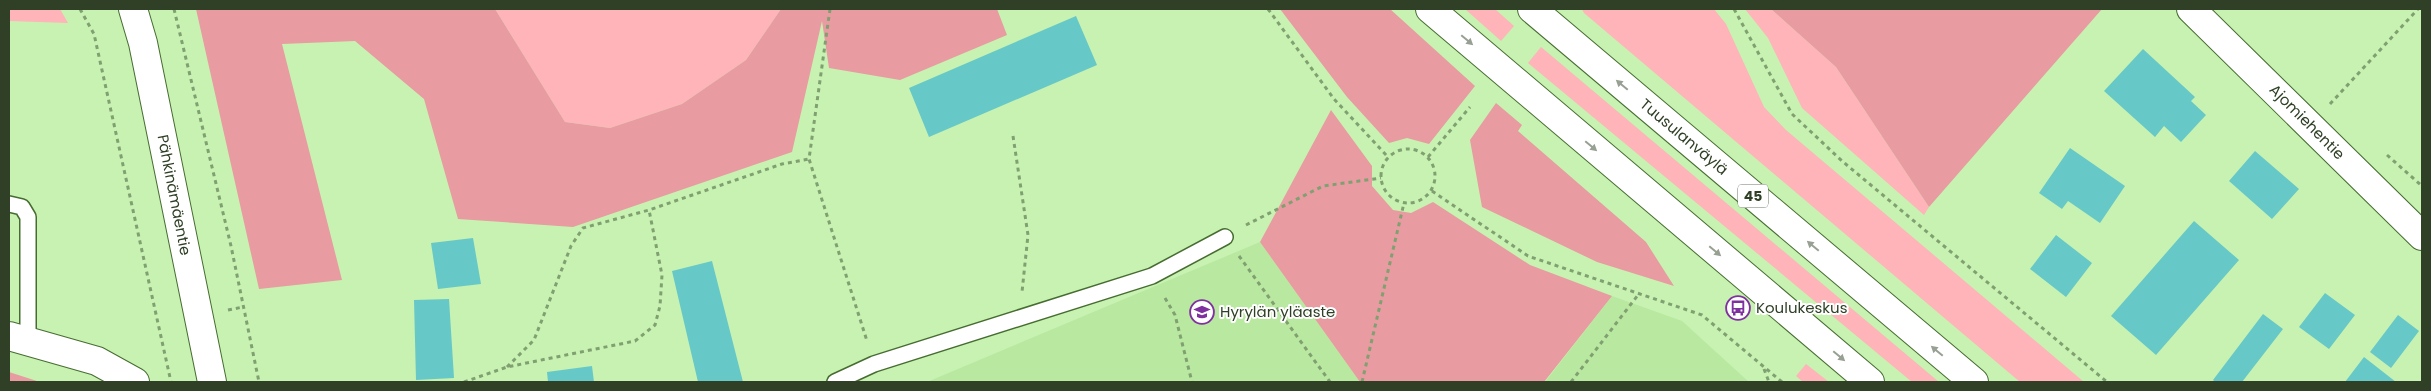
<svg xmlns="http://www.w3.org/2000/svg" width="2431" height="391" viewBox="0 0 2431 391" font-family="Poppins,sans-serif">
<rect width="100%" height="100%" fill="#c7f2b1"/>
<path fill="#b9e8a0" d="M1260,242L1360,382H927Z
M1612,296L1682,321L1749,382H1545Z"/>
<path fill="#feb4b8" d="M9,9H60L68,23L9,21Z
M495,9H781L746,60L682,104L610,128L565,122Z
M1465,9H1495L1514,26L1501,41Z
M1582,9H1714L1726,24L1764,107L1786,130L2084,382H2020L1584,13Z
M1745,9H1771L1836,67L1929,207L1924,215L1802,108L1768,38Z
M1541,47L1939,382H1912L1528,63Z
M1806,364L1829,382H1803L1796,376Z"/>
<path fill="#e89ba0" d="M196,9H495L565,122L610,128L682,104L746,60L781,9H997L1007,35L900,80L829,68L822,21L792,152L573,227L458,219L424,99L355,41L282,44L342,280L259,289Z
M1280,9H1390L1475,86L1429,144L1407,138L1389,143L1347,97Z
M1771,9H2102L1929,207L1836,67Z
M1496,103L1522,125L1518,131L1646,242L1674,286L1597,262L1482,207L1470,140Z
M1331,110L1372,166V186L1393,210L1411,213L1433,202L1530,265L1612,296L1544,382H1360L1260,242Z
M9,372L40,382H9Z"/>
<path fill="#67c8c8" d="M1076,16L1097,65L929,137L909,88Z
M2143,49L2195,97L2191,101L2206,115L2181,142L2164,126L2155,137L2104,91Z
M2070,148L2125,186L2100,223L2068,201L2062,209L2039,193Z
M2255,151L2299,189L2272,219L2229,181Z
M2194,221L2239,260L2156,355L2111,316Z
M2056,235L2092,263L2066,297L2030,269Z
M473,238L481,284L438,289L431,243Z
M712,261L743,382H698L672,271Z
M2325,293L2355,315L2329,349L2299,327Z
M449,299L454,378L416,380L414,300Z
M2263,314L2283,329L2242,382H2215L2213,380Z
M2398,315L2419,331L2391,368L2370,352Z
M2364,357L2396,382H2345Z
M592,366L594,382H548L547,372Z"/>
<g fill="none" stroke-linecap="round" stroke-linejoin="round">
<g stroke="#476c31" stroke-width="18">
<path id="lane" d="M9,204L22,207L28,217V341
M835,382L874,364L1152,276L1225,237"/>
</g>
<g stroke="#476c31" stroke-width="30">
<path id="street" d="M2191,9L2422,236
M9,336L97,361L135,382"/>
</g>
<g stroke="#476c31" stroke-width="30">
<path id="secondary" d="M133,9L143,43L212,382"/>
</g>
<g stroke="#476c31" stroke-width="30">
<path id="primary" d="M1430,9L1870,382
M1532,9L1974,382"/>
</g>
<path stroke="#81a071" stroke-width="3" stroke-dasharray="4 4" stroke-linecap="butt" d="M80,9L94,34L171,382
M174,9L231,246L259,382
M830,9L809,159L867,341
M1268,9L1334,99L1388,157
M1734,9L1792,114L1842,161L2107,382
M2330,104L2418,9
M1013,136L1028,235L1022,292
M1381 176a27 27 0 1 1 54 0a27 27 0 1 1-54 0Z
M2387,155L2422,186
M1428,157L1470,107
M1432,191L1528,256L1702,315L1782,382
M1246,225L1323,186L1381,178
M1239,256L1330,382
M1165,298L1175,315L1192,382
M228,310L243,307
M507,367L534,340L571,246L583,228L649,210L782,164L809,159
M1764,369L1769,382
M464,382L507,367L635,341L655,325L660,306L662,275L649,210
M1362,382L1404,203
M1571,382L1638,295"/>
<use href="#lane" stroke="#fff" stroke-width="15"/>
<use href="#street" stroke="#fff" stroke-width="28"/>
<use href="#secondary" stroke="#fff" stroke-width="28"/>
<use href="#primary" stroke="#fff" stroke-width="28"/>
</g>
<defs><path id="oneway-solid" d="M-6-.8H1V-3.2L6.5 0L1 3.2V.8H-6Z" transform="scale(1.25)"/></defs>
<g fill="#97a092">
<use href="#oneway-solid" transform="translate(1467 40) rotate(40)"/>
<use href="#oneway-solid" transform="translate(1622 85) rotate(-140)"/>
<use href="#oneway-solid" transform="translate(1591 146) rotate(40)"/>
<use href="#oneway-solid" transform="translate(1813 246) rotate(-140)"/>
<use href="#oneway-solid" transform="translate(1715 251) rotate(40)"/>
<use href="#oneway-solid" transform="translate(1937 351) rotate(-140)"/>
<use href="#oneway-solid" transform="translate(1839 356) rotate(40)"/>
</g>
<defs>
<g id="bus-ring" transform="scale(1.25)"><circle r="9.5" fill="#fff" stroke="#80309f" stroke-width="1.5"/><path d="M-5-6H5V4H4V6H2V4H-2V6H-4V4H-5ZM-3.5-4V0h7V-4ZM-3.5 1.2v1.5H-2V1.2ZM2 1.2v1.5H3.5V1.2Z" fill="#80309f"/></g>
<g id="school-ring" transform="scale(1.25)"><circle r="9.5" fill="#fff" stroke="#80309f" stroke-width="1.5"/><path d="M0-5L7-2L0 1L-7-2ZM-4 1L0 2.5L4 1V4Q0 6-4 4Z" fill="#80309f"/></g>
</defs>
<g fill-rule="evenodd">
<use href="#bus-ring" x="1738" y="308"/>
<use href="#school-ring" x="1202" y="312"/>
</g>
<g text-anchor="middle" stroke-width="4" stroke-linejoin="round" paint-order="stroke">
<rect fill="#fff" stroke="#6d7967" stroke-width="1" x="1738" y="184.5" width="30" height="23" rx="4"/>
<g font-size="14" font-weight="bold" fill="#2f4026">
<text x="1753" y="201">45</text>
</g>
<g font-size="15" fill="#2f4026" stroke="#fff">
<text transform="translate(2307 122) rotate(45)" y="5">Ajomiehentie</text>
<text transform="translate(1684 137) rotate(40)" y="5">Tuusulanväylä</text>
<text transform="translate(174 195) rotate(79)" y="5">Pähkinämäentie</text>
</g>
<g font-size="15" fill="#2f4026" stroke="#fff" text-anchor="start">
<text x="1756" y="313">Koulukeskus</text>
<text x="1220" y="317">Hyrylän yläaste</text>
</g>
</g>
<rect width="2431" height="391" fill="none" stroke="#2f4026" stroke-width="20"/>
</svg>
